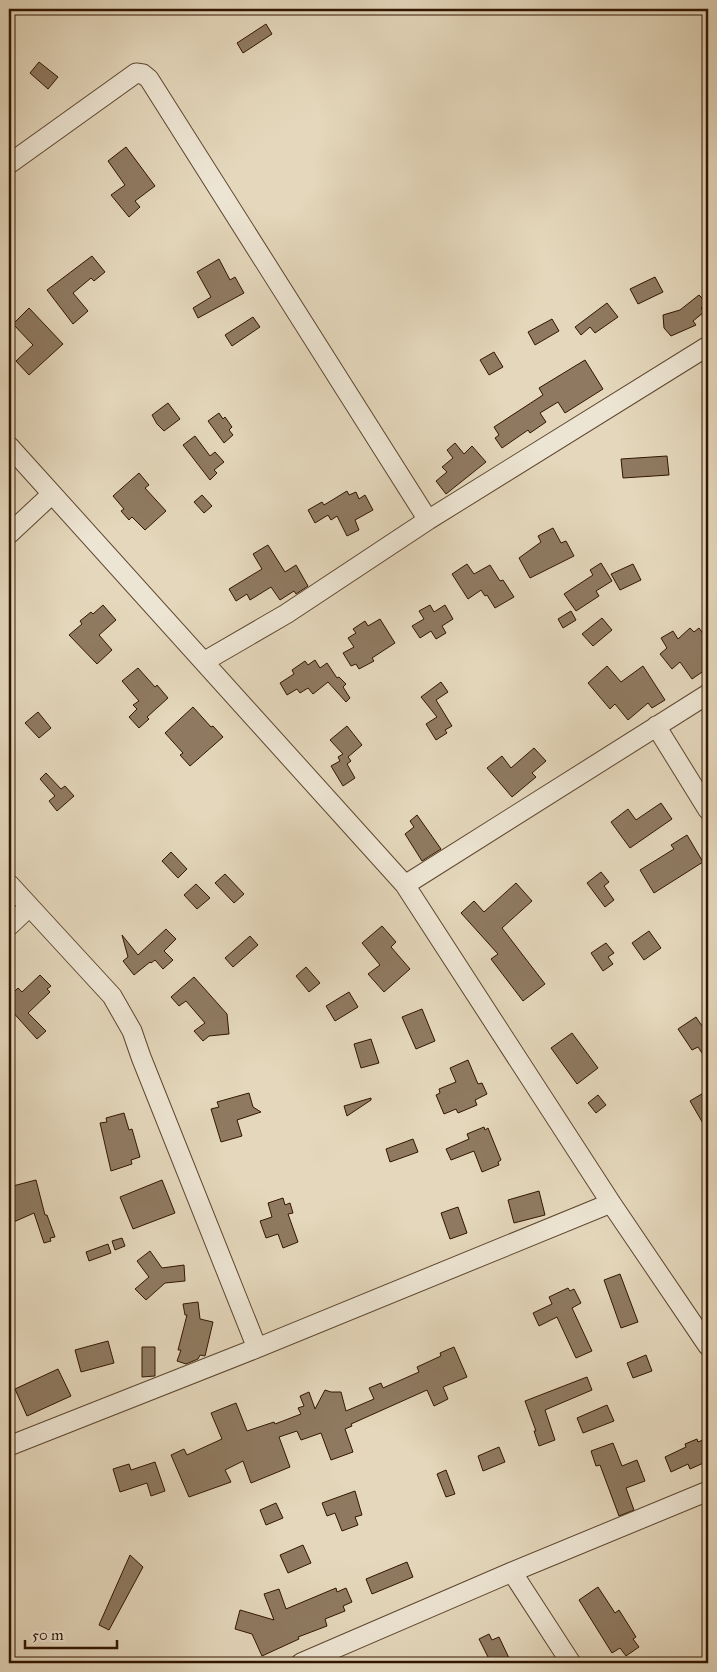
<svg xmlns="http://www.w3.org/2000/svg" width="717" height="1672" viewBox="0 0 717 1672" font-family="'IM FELL Great Primer',serif">
<rect width="100%" height="100%" fill="#e4d7bb"/>
<filter id="stains"><feTurbulence type="fractalNoise" baseFrequency=".004" numOctaves="4"/><feColorMatrix values="0 0 0 0 .2 0 0 0 0 .09 0 0 0 0 .02 0 0 0 .5 -.17"/></filter>
<radialGradient id="worn" r=".72"><stop offset=".6" stop-color="#630" stop-opacity="0"/><stop offset="1" stop-color="#630" stop-opacity=".3"/></radialGradient>
<path fill="#8f7a61" stroke="#321600" d="M266,24L272,34L243,53L237,43Z
M39,62L58,77L48,89L30,73Z
M126,147L155,186L135,201L140,207L129,217L111,195L125,185L108,161Z
M92,256L105,272L94,281L91,278L73,293L88,311L73,324L47,290Z
M219,259L230,280L235,277L244,293L198,318L193,308L211,297L197,272Z
M655,277L663,292L638,304L630,289Z
M699,295L707,303L701,308L704,312L693,321L696,325L671,336L664,328L663,315L680,310Z
M607,303L618,317L595,333L590,327L581,335L575,327Z
M29,308L63,344L29,375L16,361L33,345L13,324Z
M253,317L260,327L232,346L225,335Z
M552,319L559,331L535,345L528,332Z
M494,352L503,367L489,375L480,360Z
M585,360L603,389L565,413L558,402L540,413L546,422L530,433L528,430L502,448L495,438L499,435L494,427L543,395L539,388Z
M168,403L180,419L164,431L157,424L152,415Z
M219,413L223,419L225,417L232,427L229,430L233,435L224,443L208,421Z
M195,436L210,456L215,452L224,462L214,470L217,473L210,480L183,445Z
M455,443L464,454L472,446L486,462L446,494L436,481L447,472L442,467L453,458L447,450Z
M667,456L669,475L623,478L621,459Z
M139,473L149,485L145,488L166,511L145,530L132,517L129,520L121,511L124,509L113,496Z
M347,491L349,495L356,492L359,499L365,495L373,510L355,520L359,530L347,536L337,516L331,520L328,515L315,523L308,510L322,502L324,505Z
M202,495L212,506L204,513L194,502Z
M553,528L561,543L566,541L574,556L530,578L519,558L541,542L538,536Z
M268,545L285,572L296,565L308,586L296,594L294,591L280,600L271,587L250,600L247,594L236,601L229,589L262,569L253,554Z
M601,563L612,581L596,591L599,596L576,611L564,594L593,575L590,570Z
M467,564L474,574L490,565L500,581L503,580L514,597L495,608L487,595L485,596L481,590L468,599L452,574Z
M633,564L641,580L620,590L611,574Z
M103,605L116,620L99,635L112,650L97,664L69,635L82,624L80,621L91,612L93,614Z
M430,605L434,612L445,605L453,619L442,626L446,633L436,639L431,631L420,638L412,626L424,619L419,611Z
M571,611L576,620L563,628L558,619Z
M602,618L612,630L593,646L582,634Z
M380,619L395,643L372,658L374,661L359,669L356,664L351,666L343,653L354,647L348,638L356,633L353,629L365,621L368,626Z
M690,628L694,632L699,628L708,641V668L692,679L680,662L672,669L660,654L667,648L661,638L673,631L678,639Z
M315,660L320,668L327,663L337,678L339,677L346,684L343,687L350,698L346,702L328,682L313,694L308,688L300,693L297,689L287,695L280,683L294,674L292,670L305,661L308,665Z
M607,666L621,682L643,666L665,700L652,708L648,703L628,720L615,704L610,709L588,683Z
M138,668L155,687L157,685L168,698L147,717L149,719L139,728L129,717L137,709L133,705L139,701L122,681Z
M441,682L448,692L436,700L452,726L445,730L447,733L436,740L426,724L437,717L421,697Z
M193,707L211,727L213,726L223,737L190,766L180,755L183,753L165,733Z
M38,712L51,728L39,738L25,723Z
M347,726L362,745L348,757L351,761L347,764L355,778L343,786L331,766L340,761L338,757L343,754L330,740Z
M534,748L546,761L532,773L536,777L512,797L487,768L502,756L511,768Z
M46,773L61,789L65,786L74,796L57,811L49,801L55,796L40,779Z
M661,803L672,819L630,848L611,822L628,809L636,820Z
M417,815L441,849L422,861L405,834L414,827L410,821Z
M687,835L703,862L654,893L640,870L674,849L671,845Z
M171,852L187,869L178,878L162,861Z
M601,872L609,882L604,886L614,900L605,907L587,883Z
M225,874L244,894L234,903L215,883Z
M516,883L532,901L502,928L545,984L523,1001L491,959L498,954L461,913L474,901L484,912Z
M196,884L210,898L197,909L184,895Z
M382,926L396,942L391,947L410,969L384,992L368,974L380,965L362,943Z
M166,929L176,939L164,951L173,960L163,969L155,960L151,963L150,962L134,975L123,961L128,957L122,935L138,955Z
M649,931L661,948L644,960L632,943Z
M250,936L258,945L233,967L225,958Z
M606,943L614,953L608,957L613,964L603,971L591,953Z
M306,967L320,983L309,992L296,976Z
M40,975L51,986L47,989L50,992L28,1013L46,1031L37,1039L10,1009L14,1005L9,999V997L18,988L22,992Z
M194,977L227,1014L229,1034L209,1036L203,1041L194,1031L205,1023L186,1001L179,1006L171,997Z
M349,992L358,1007L335,1021L326,1006Z
M422,1009L435,1041L416,1049L402,1017Z
M696,1017L708,1035V1062L698,1047L692,1050L678,1029Z
M572,1033L598,1068L577,1084L551,1048Z
M371,1039L379,1063L361,1068L354,1044Z
M468,1060L478,1084L482,1083L487,1094L475,1100L477,1105L458,1113L456,1109L444,1114L436,1095L440,1093L439,1089L456,1082L450,1068Z
M705,1092L708,1098V1132L690,1101Z
M249,1093L253,1107L261,1112L237,1120L242,1136L221,1142L211,1109L219,1107L217,1102Z
M598,1095L606,1105L596,1113L588,1103Z
M371,1098V1100L347,1116L344,1106Z
M124,1113L129,1130L132,1129L140,1157L131,1160L132,1164L111,1171L100,1123L107,1122L106,1118Z
M484,1127L485,1130L488,1128L501,1160L498,1162L499,1165L482,1172L474,1151L451,1160L446,1149L469,1139L467,1134Z
M413,1139L418,1152L390,1162L386,1149Z
M36,1180L45,1215H47L55,1237L50,1238L51,1241L44,1243L34,1213L9,1224V1187Z
M162,1180L175,1213L133,1229L120,1197Z
M539,1191L545,1215L514,1223L508,1200Z
M283,1198L285,1205L290,1203L293,1213L288,1214L298,1242L283,1248L278,1234L266,1238L260,1221L272,1217L268,1203Z
M458,1207L467,1233L450,1239L441,1213Z
M122,1238L125,1246L115,1250L112,1241Z
M108,1244L111,1253L89,1261L86,1252Z
M150,1251L162,1268L184,1265L185,1281L165,1283L146,1300L135,1289L149,1277L137,1261Z
M620,1274L638,1322L621,1328L604,1280Z
M568,1288L570,1291L574,1289L581,1303L572,1308L592,1351L576,1358L557,1317L539,1326L533,1313L552,1304L549,1297Z
M198,1302L200,1319L213,1322L205,1356L200,1355L198,1359L186,1364L177,1361L181,1350H178L187,1315H185L183,1304Z
M108,1341L114,1363L81,1372L75,1350Z
M142,1347H155V1376L142,1377Z
M454,1347L467,1377L443,1387L448,1399L434,1406L427,1390L351,1424L352,1426L345,1429L353,1452L331,1460L321,1433L301,1440L297,1431L279,1437L290,1467L251,1483L243,1461L225,1470L231,1482L189,1497L171,1455L184,1449L187,1455L222,1439L211,1413L236,1403L247,1431L274,1422L275,1424L301,1414L298,1408L304,1406L300,1396L309,1392L315,1409L325,1390L331,1392H341L346,1411L374,1399L369,1388L381,1383L383,1388L419,1372L417,1367L441,1356L440,1353Z
M646,1355L652,1371L633,1378L627,1363Z
M58,1369L71,1396L27,1416L15,1389Z
M587,1377L592,1390L545,1410L555,1440L539,1446L534,1431H536L525,1401Z
M607,1405L614,1421L583,1433L577,1418Z
M708,1438V1461L690,1469L688,1464L671,1472L665,1457L686,1447L685,1444L697,1439L698,1442Z
M613,1443L622,1466L637,1460L645,1481L626,1488L634,1510L619,1516L600,1465L596,1466L591,1451Z
M499,1447L505,1462L483,1471L478,1456Z
M155,1462L165,1491L151,1496L147,1483L120,1492L113,1469L129,1464L131,1470Z
M446,1470L455,1494L446,1497L437,1474Z
M355,1491L362,1515L355,1517L358,1525L342,1531L335,1513L327,1516L322,1503Z
M276,1503L283,1518L266,1525L260,1510Z
M303,1545L311,1563L288,1573L280,1555Z
M130,1555L143,1567L109,1630L99,1625Z
M407,1562L413,1577L372,1594L366,1579Z
M598,1587L615,1613L619,1610L636,1637L633,1639L639,1647L626,1656L620,1648L612,1653L579,1600Z
M336,1588L337,1592L346,1588L352,1602L343,1606L345,1611L325,1619L327,1626L298,1637L299,1639L262,1656L252,1634L235,1629L240,1610L274,1620L264,1594L279,1589L286,1609Z
M489,1634L492,1640L499,1637L509,1658L499,1663H491L479,1639Z"/>
<g fill="none" stroke-linecap="round" stroke-linejoin="round">
<g stroke="#5e462f" stroke-width="21">
<path id="minor" d="M9,164L136,73L143,74L149,79L428,520
M9,446L405,885L611,1203L708,1346
M9,534L52,494
M205,661L286,614L428,520L708,346
M656,726L708,810
M9,884L112,996L132,1031L141,1057L257,1348
M405,885L708,694
M9,926L29,907
M9,1446L257,1348L611,1203
M512,1572L571,1663
M301,1663L512,1572L708,1491"/>
</g>
<use href="#minor" stroke="#ede5d3" stroke-width="19"/>
</g>
<rect width="717" height="1672" fill="none" stroke="#e4d7bb" stroke-width="30"/>
<rect x="10" y="10" width="697" height="1652" fill="none" stroke="#321600" stroke-width="2.5"/>
<rect x="15" y="15" width="687" height="1642" fill="none" stroke="#321600"/>
<path d="M25 1640v8h92v-8" fill="none" stroke="#321600" stroke-width="2.5"/>
<text x="32" y="1640" font-size="15" fill="#321600" stroke="#ede5d3" stroke-width="4" paint-order="stroke">50 m</text>
<rect width="100%" height="100%" filter="url(#stains)"/>
<rect width="100%" height="100%" fill="url(#worn)"/>
</svg>
